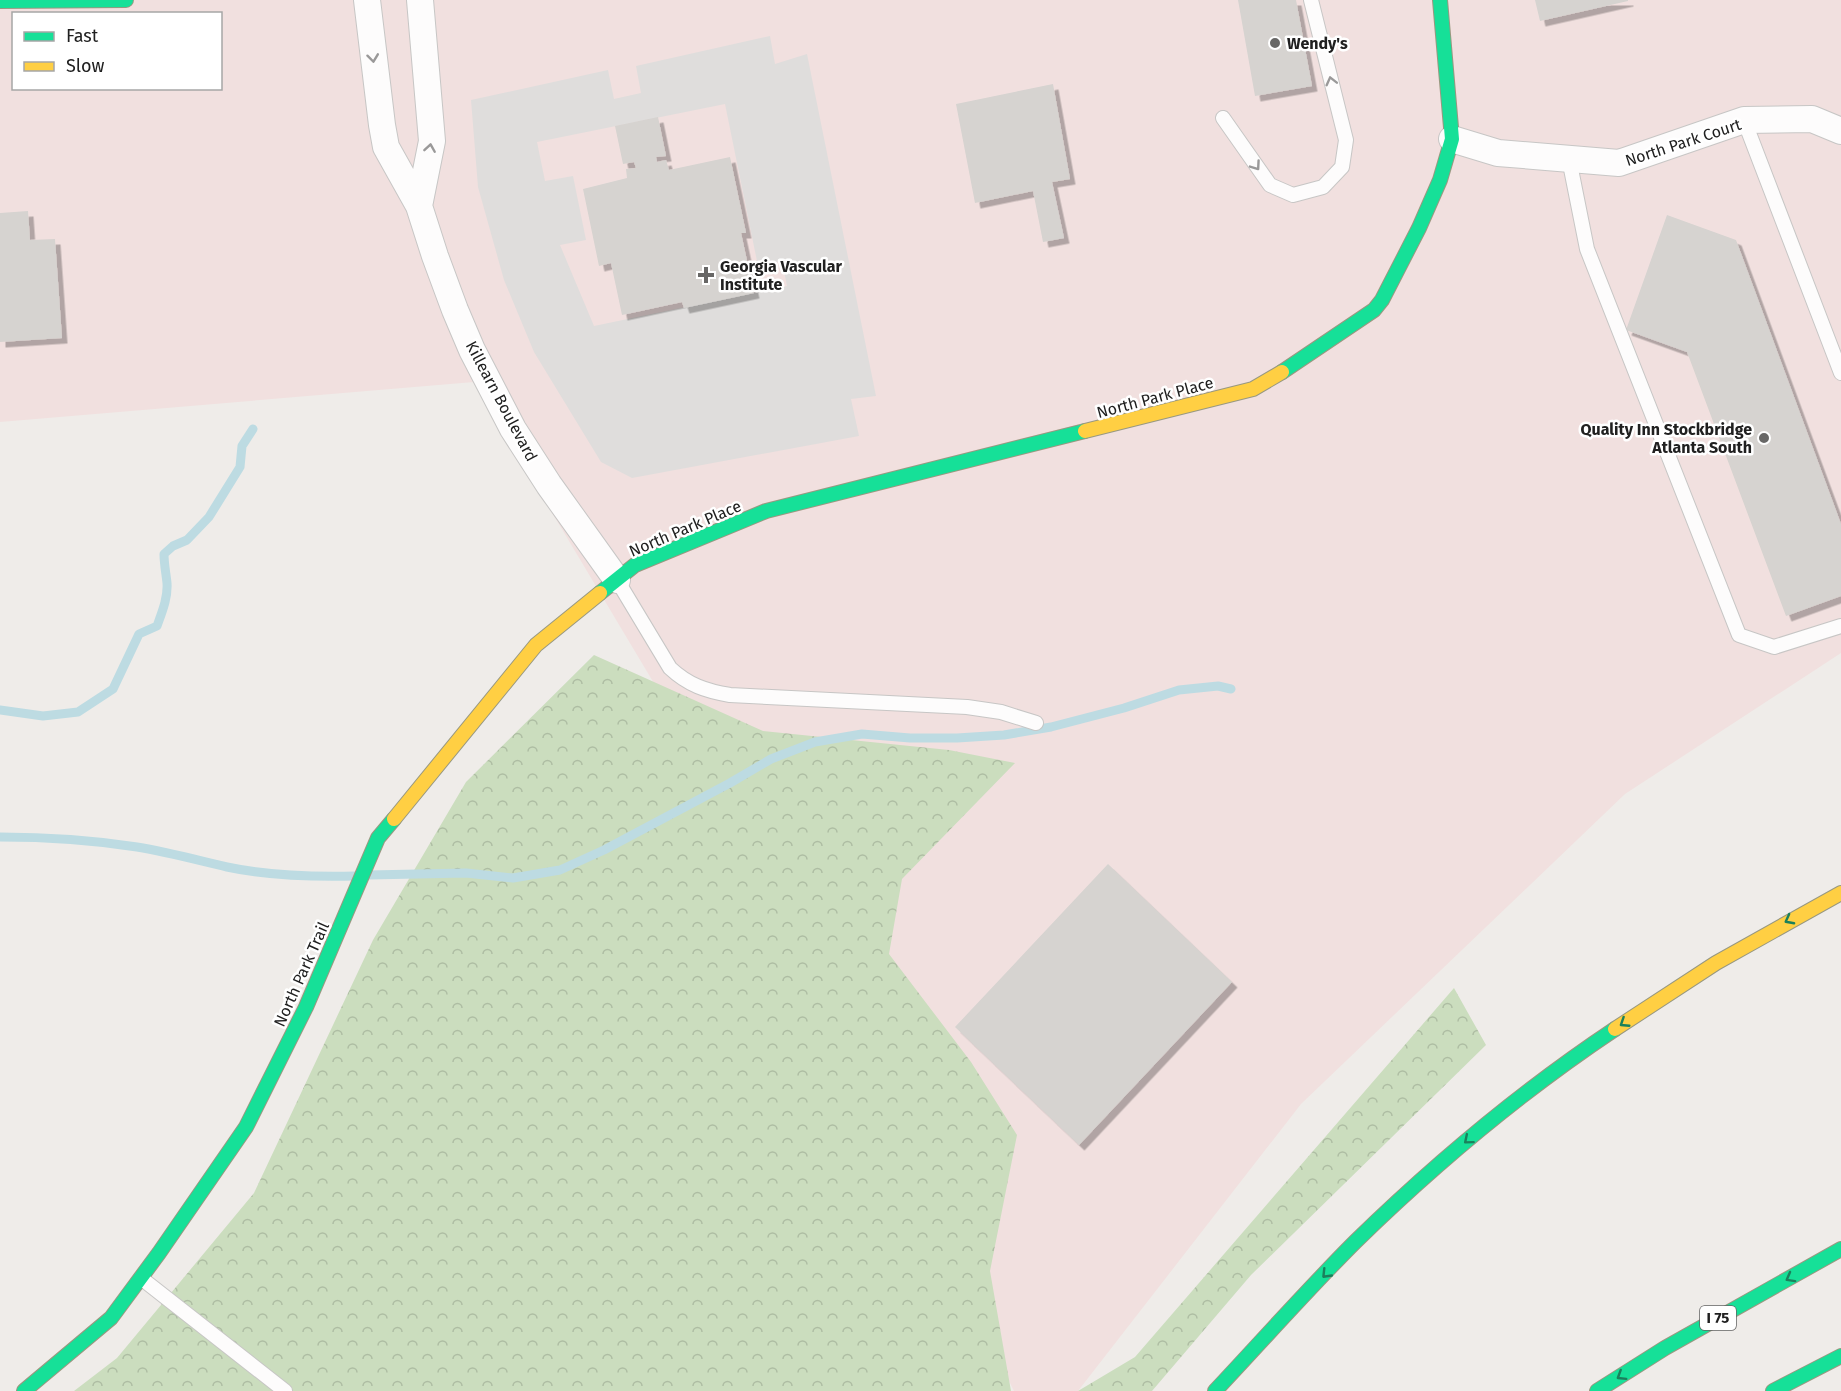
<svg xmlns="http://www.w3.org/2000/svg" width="1841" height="1391" viewBox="0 0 1841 1391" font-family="'Fira Sans',sans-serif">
<defs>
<pattern id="forest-crowns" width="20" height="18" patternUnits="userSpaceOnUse" patternTransform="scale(1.5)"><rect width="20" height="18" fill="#cbddbe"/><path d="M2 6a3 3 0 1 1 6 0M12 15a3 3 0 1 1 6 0" fill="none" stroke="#aebda3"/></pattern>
<filter id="shadow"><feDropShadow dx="5.5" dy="5.5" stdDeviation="0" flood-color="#0004"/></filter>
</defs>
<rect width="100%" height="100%" fill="#efece9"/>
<path fill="#f1e0df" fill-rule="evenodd" d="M0,0H1841V653L1625,794L1301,1104L1078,1391H1014L704,767L474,382L0,422ZM14,14H220V88H14Z"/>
<path fill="url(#forest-crowns)" d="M594,655L763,731L949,750L1015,763L902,879L889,954L971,1062L1017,1135L990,1271L1011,1391H74L117,1358L254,1193L373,940L466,782Z
M1454,988L1486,1045L1251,1275L1152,1391H1078L1135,1357Z"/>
<path fill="#dfdddc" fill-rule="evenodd" d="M770,36L775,64L807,54L876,396L851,399L859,436L632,478L601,462L534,352L504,280L478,187L471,100L608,70L614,99L641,93L636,66ZM725,104L758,266L782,261L787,286L594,326L560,245L586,240L573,176L545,181L537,142Z"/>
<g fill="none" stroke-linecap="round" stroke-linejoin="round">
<path stroke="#bddbe2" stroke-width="9" d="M0,710L43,716L78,712L113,689L139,634L157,626C162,612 168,598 167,583C166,573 164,564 164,554L173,546L187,540L209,517L240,467L242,446L253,429
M0,837C46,837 92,840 137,847C168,852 197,860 227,867C269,876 313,877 355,876
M369,875L466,873L513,878L560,870L604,850L730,783L771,759L815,742L862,734L910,738H957L1004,735L1051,727L1124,708L1179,690L1218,686L1231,689"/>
</g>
<path fill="#d6d3d0" filter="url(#shadow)" d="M1238,0H1296L1312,86L1255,96Z
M1535,0H1628V1L1540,21Z
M1053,84L1070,179L1052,182L1064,238L1043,242L1033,191L975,203L956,104Z
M658,117L666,156L656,157L657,162L666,160L669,170L730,157L746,233H741L754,293L684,308L682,302L622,315L611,263L599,266L583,189L627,178L626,169L636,168L634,162L623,164L615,126Z
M28,211L30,240L55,239L62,338L0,342V213Z
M1667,215L1736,240L1841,524V596L1786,616L1687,352L1626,330Z
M1108,864L1232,982L1079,1145L955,1027Z"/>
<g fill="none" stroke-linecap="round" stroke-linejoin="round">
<g stroke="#c7c6c5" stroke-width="16">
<path id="lane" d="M1223,118L1270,185L1293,195L1323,187L1342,167L1346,140L1311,0
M1744,120L1841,373
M1569,159L1587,249L1739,635L1774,647L1841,626
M617,580L670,668C688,685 706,691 730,695L967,707L1001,712L1036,723
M141,1278L285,1391"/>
</g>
<g stroke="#c7c6c5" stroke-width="28">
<path id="street" d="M367,0L382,125L386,147L419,206L435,256L455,310L472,350L513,429L549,485L617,580
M1452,139L1498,153L1619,163L1744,120L1812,119L1841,131
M419,206L432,141L420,0"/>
</g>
<g stroke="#989880" stroke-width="16">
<path id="fast" d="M0,1L126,0
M1282,372L1374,310L1382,300L1419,228L1440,180L1452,139L1440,0
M600,593L635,565L766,511L1085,431
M24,1391L111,1318L159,1253L246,1127L306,1007L378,838L394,819
M1215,1391C1262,1341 1307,1290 1355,1242C1435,1164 1522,1091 1615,1029
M1597,1391L1665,1348L1841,1249
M1773,1391L1841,1356"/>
</g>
<g stroke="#989880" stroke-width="16">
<path id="slow" d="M1085,431L1253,389L1282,372
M394,819L536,645L600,593
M1615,1029L1716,963L1841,893"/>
</g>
<use href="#lane" stroke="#fdfcfc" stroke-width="14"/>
<use href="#street" stroke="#fdfcfc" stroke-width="26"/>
<use href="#fast" stroke="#16e098" stroke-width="14"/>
<use href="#slow" stroke="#ffcf43" stroke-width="14"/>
</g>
<defs><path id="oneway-chevron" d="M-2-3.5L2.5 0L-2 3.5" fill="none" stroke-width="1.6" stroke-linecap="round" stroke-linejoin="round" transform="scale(1.5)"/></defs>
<g stroke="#9a9999">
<use href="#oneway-chevron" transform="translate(373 58) rotate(83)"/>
<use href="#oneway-chevron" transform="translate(1331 81) rotate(-104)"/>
<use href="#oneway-chevron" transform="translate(430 148) rotate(-81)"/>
<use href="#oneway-chevron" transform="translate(1256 166) rotate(55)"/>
</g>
<g stroke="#1b805c">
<use href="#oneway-chevron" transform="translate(1789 920) rotate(152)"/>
<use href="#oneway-chevron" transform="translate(1624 1023) rotate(147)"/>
<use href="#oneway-chevron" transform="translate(1468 1140) rotate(140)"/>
<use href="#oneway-chevron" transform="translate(1326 1274) rotate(134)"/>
<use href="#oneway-chevron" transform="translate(1790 1278) rotate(151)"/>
<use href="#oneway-chevron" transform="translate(1621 1376) rotate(148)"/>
</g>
<g fill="#686766" stroke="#fff" stroke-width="2">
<circle cx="1275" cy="43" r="6"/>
<path d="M703 266h6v6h6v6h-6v6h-6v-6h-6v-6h6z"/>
<circle cx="1764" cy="438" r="6"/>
</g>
<g text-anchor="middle" stroke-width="5" stroke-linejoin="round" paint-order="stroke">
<rect fill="#fff" stroke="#636363" stroke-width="1.5" x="1700" y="1306" width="36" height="24" rx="4.5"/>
<g font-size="15" font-weight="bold" fill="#202020">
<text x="1718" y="1323">I 75</text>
</g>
<g font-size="16" font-weight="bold" fill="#202020" stroke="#fff" text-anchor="start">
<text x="1287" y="49">Wendy's</text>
<text x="720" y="272">Georgia Vascular<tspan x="720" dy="18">Institute</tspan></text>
<text x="1752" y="435" text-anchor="end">Quality Inn Stockbridge<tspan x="1752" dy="18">Atlanta South</tspan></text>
</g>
<g font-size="16" fill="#202020" stroke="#fff">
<text transform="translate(1683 142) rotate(-18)" y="6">North Park Court</text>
<text transform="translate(1155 397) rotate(-15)" y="6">North Park Place</text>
<text transform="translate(502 401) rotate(62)" y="6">Killearn Boulevard</text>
<text transform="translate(685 528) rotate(-23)" y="6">North Park Place</text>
<text transform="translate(301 974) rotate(-66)" y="6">North Park Trail</text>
</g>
</g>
<rect x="12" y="12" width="210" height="78" fill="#ffffff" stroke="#a6a6a6" stroke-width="1.5"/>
<rect x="24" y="32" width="30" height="9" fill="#16e098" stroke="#a6a6a6" stroke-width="1.5"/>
<text x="66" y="42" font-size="18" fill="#202020">Fast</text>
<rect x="24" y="62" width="30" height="9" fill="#ffcf43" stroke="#a6a6a6" stroke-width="1.5"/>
<text x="66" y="72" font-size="18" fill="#202020">Slow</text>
</svg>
